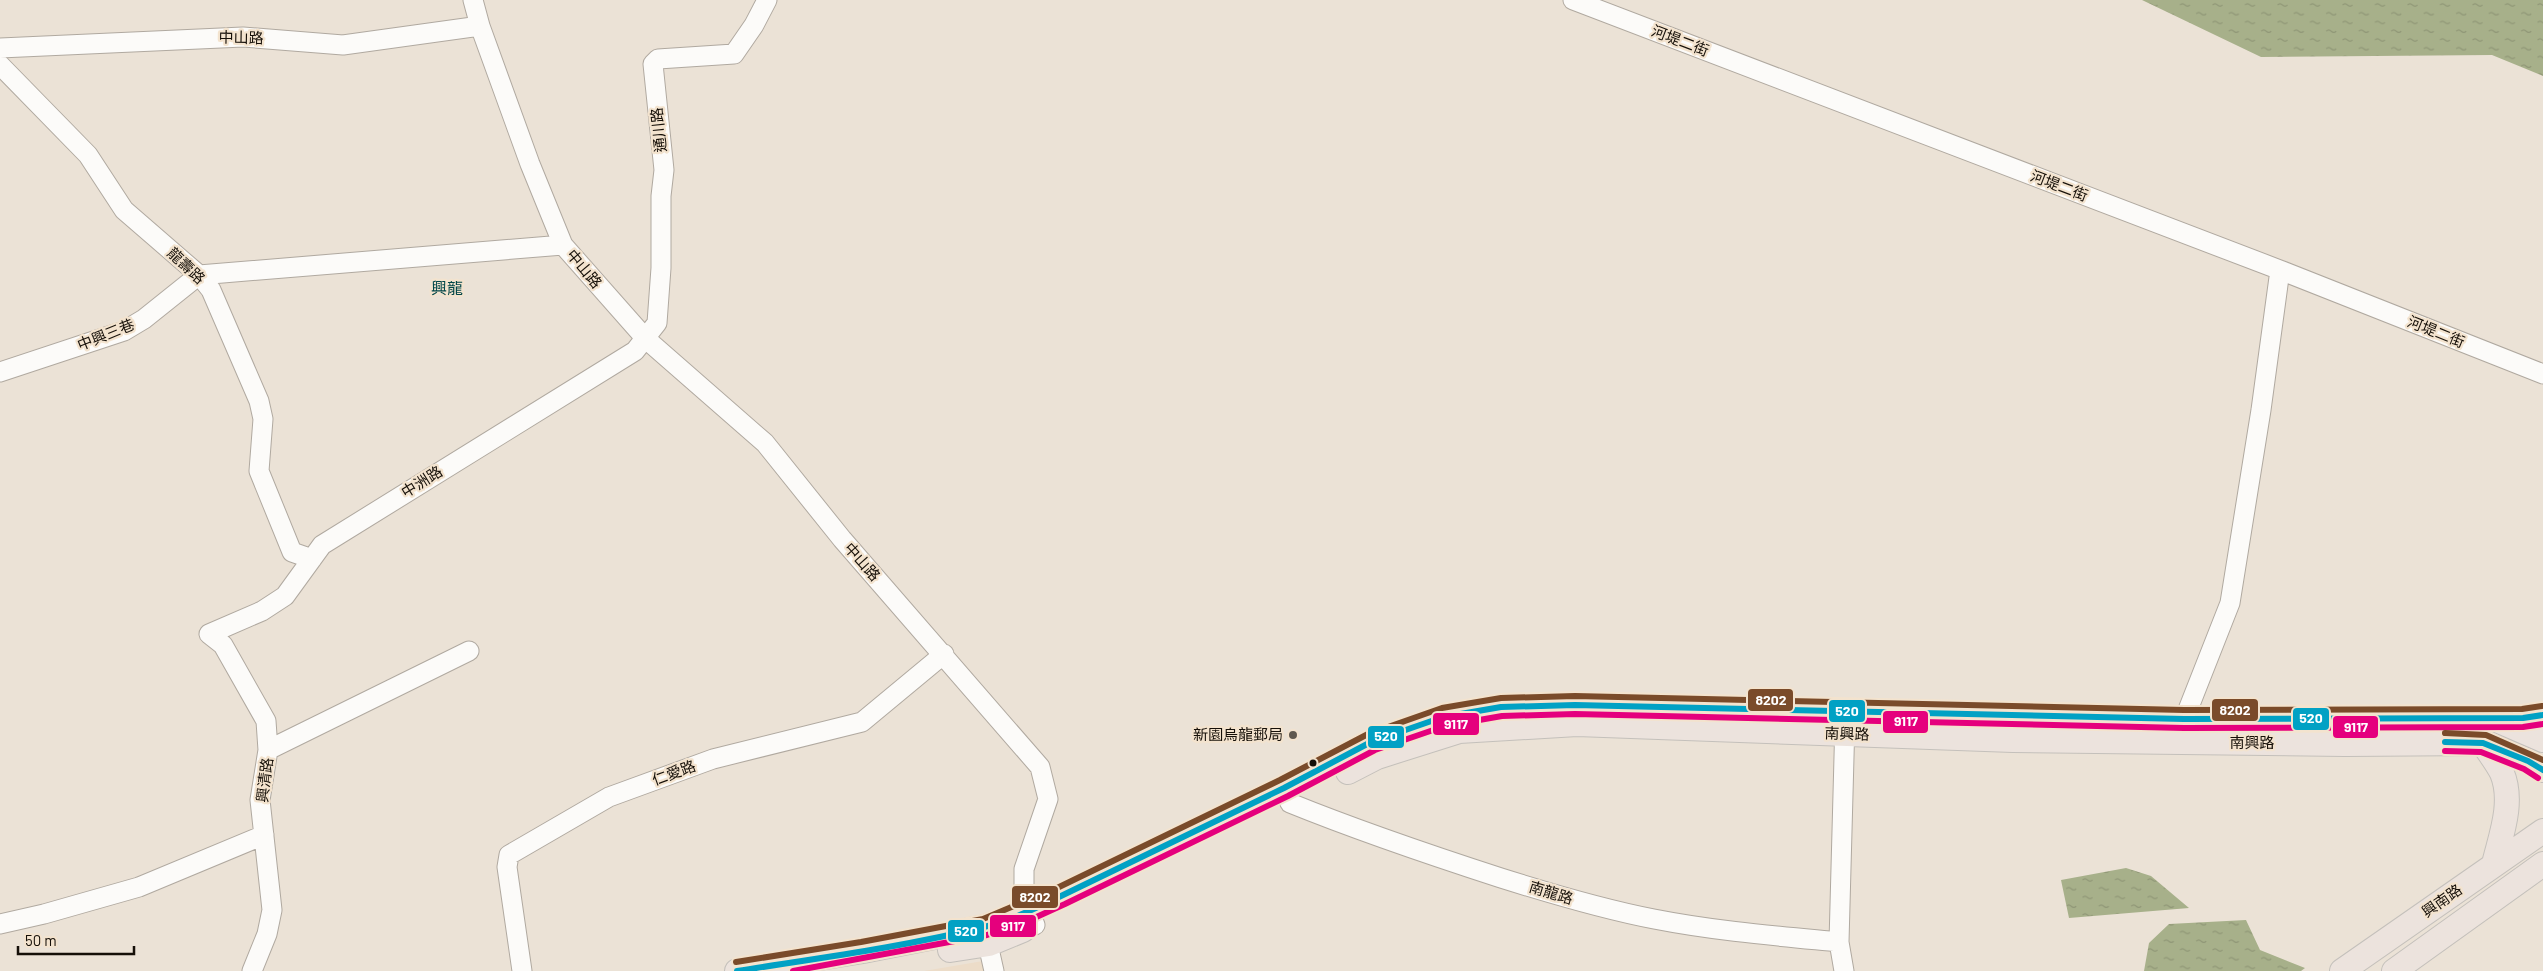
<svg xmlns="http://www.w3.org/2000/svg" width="2543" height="971" viewBox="0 0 2543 971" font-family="Barlow,'Noto Sans TC',sans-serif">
<defs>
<pattern id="water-ripples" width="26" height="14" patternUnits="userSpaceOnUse" patternTransform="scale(1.25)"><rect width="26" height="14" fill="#a7b08a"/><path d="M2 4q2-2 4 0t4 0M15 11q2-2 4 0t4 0" fill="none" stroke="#8f9676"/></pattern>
</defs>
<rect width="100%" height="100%" fill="#ebe2d6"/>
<path fill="#ecdcc8" d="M983,961L984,971H924Z"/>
<path fill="url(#water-ripples)" d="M2142,0H2543V76L2492,55L2261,57Z
M2126,868L2151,876L2189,908L2069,918L2061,880Z
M2246,920L2260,950L2305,968L2301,971H2144L2149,943L2169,924Z"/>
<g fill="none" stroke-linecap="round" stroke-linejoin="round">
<g stroke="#b0a9a0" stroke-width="21">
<path id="minor" d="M473,0L480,26L530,164L563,245L646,339L765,443L842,539L1040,767L1048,799L1024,869V898L1035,925
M1573,0L2280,270L2543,374
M0,48L243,37L343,45L480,26
M0,65L88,155L124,210L199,275L211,290L259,401L263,419L259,471L292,552L312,559
M0,372L124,331L144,319L199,275L563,245
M2180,730L2230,603L2261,410L2280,270
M268,750L469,651
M1284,788L1290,803C1359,831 1430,855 1501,878C1552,894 1602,909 1654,919C1715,931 1777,936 1839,942
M0,924L44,914L139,887L264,835
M985,931L994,971
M252,971L267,934L272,910L260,800L268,750L266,721L223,645L209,634L262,611L285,596L322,545L635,351L657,323L661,268V196L664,170L653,64L658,59L734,54L754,25L767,0
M522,971L507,867L509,855L609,797L713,759L862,722L944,654
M1844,971L1839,942L1845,720"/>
</g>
<g stroke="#c4c0bb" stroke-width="26">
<path id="major" d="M2499,721L2543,740
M2483,743C2489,753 2497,763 2502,773C2514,802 2501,835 2494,864
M1348,772L1377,757L1459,731L1577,724L2013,740L2345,744L2483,743L2528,761L2543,770
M950,950L989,944L1023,930
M737,971L863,951L985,927L1029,911L1061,896L1284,788L1371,742L1443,717L1501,707L1575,705L2184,719L2523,718L2543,715
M2342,971L2543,831
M2394,971L2543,864"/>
</g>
<use href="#minor" stroke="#fcfbf9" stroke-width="19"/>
<use href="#major" stroke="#ece3dd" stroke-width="24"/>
<g stroke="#f3e3ce" stroke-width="10">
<path id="bus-1" d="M2445,742L2483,743L2528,761L2543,770
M737,971C819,958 903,947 984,927C1010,921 1036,908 1061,896L1284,788L1371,742L1443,717L1501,707L1575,705L2184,719L2523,718L2543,715"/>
</g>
<g stroke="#f3e3ce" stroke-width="10">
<path id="bus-2" d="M2445,751L2481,752L2524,769L2538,778
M793,971L987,935L1032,919L1065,904L1288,796L1375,750L1445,726L1502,716L1575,714L2184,728L2523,727L2543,724"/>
</g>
<g stroke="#f3e3ce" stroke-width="10">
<path id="bus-3" d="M2445,733L2486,735L2543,760
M736,962L861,942L983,919L1057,888L1280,780L1368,734L1442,708L1501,698L1575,696L2184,710L2522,709L2542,706"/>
</g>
<use href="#bus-1" stroke="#01a1c4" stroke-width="6"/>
<use href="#bus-2" stroke="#e5007d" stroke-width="6"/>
<use href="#bus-3" stroke="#7a4b2a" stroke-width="6"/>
</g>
<circle fill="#605950" stroke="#f3e3ce" stroke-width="2" cx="1293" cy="735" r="5"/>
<circle fill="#150f08" stroke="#f3e3ce" stroke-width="2" cx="1313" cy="763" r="4.5"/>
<g text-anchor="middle" stroke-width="4.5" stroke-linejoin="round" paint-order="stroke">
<g font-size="15" fill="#150f08" stroke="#f3e3ce">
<text transform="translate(241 38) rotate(1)" y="5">中山路</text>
<text transform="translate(1680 41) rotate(21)" y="5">河堤二街</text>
<text transform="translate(659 130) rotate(-96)" y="5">通川路</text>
<text transform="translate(2059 186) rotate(21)" y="5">河堤二街</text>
<text transform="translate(186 266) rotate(43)" y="5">龍壽路</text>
<text transform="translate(584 269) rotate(50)" y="5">中山路</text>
<text transform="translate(2436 332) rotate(22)" y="5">河堤二街</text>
<text transform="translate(106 335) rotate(-22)" y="5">中興三巷</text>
<text transform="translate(422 482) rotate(-32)" y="5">中洲路</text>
<text transform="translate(862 562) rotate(48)" y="5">中山路</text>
<text transform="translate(1847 734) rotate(2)" y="5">南興路</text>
<text x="2252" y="748">南興路</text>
<text transform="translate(674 773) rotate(-20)" y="5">仁愛路</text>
<text transform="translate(265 780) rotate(-83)" y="5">興清路</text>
<text transform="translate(1551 893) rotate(17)" y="5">南龍路</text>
<text transform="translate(2442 901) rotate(-35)" y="5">興南路</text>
</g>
<g font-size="15" fill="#150f08" stroke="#f3e3ce" text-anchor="end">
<text x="1283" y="740">新園烏龍郵局</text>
</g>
<g font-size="16" fill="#024648" stroke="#f3e3ce">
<text x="447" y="294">興龍</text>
</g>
</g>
<g stroke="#f3e3ce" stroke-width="2">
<rect x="1747" y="688" width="47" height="24" rx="5" fill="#7a4b2a"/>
<rect x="2211" y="698" width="48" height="24" rx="5" fill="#7a4b2a"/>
<rect x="1828" y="699" width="38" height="24" rx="5" fill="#01a1c4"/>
<rect x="2292" y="707" width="38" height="24" rx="5" fill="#01a1c4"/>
<rect x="1882" y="710" width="47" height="24" rx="5" fill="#e5007d"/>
<rect x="1432" y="712" width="48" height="24" rx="5" fill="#e5007d"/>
<rect x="2332" y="715" width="47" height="24" rx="5" fill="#e5007d"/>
<rect x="1367" y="725" width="38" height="24" rx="5" fill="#01a1c4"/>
<rect x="1011" y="885" width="48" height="24" rx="5" fill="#7a4b2a"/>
<rect x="989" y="914" width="48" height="24" rx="5" fill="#e5007d"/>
<rect x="947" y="919" width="38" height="24" rx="5" fill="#01a1c4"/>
</g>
<g font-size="14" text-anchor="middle" font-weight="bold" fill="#fff">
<text x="1771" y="705">8202</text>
<text x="2235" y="715">8202</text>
<text x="1847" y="716">520</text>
<text x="2311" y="723">520</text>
<text x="1906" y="726">9117</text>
<text x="1456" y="729">9117</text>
<text x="2356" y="732">9117</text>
<text x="1386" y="741">520</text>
<text x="1035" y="902">8202</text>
<text x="1013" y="931">9117</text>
<text x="966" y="936">520</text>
</g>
<path d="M18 946v8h116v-8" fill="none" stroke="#150f08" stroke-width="2.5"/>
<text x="25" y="946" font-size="15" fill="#150f08" stroke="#f3e3ce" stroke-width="4" paint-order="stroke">50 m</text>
</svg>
